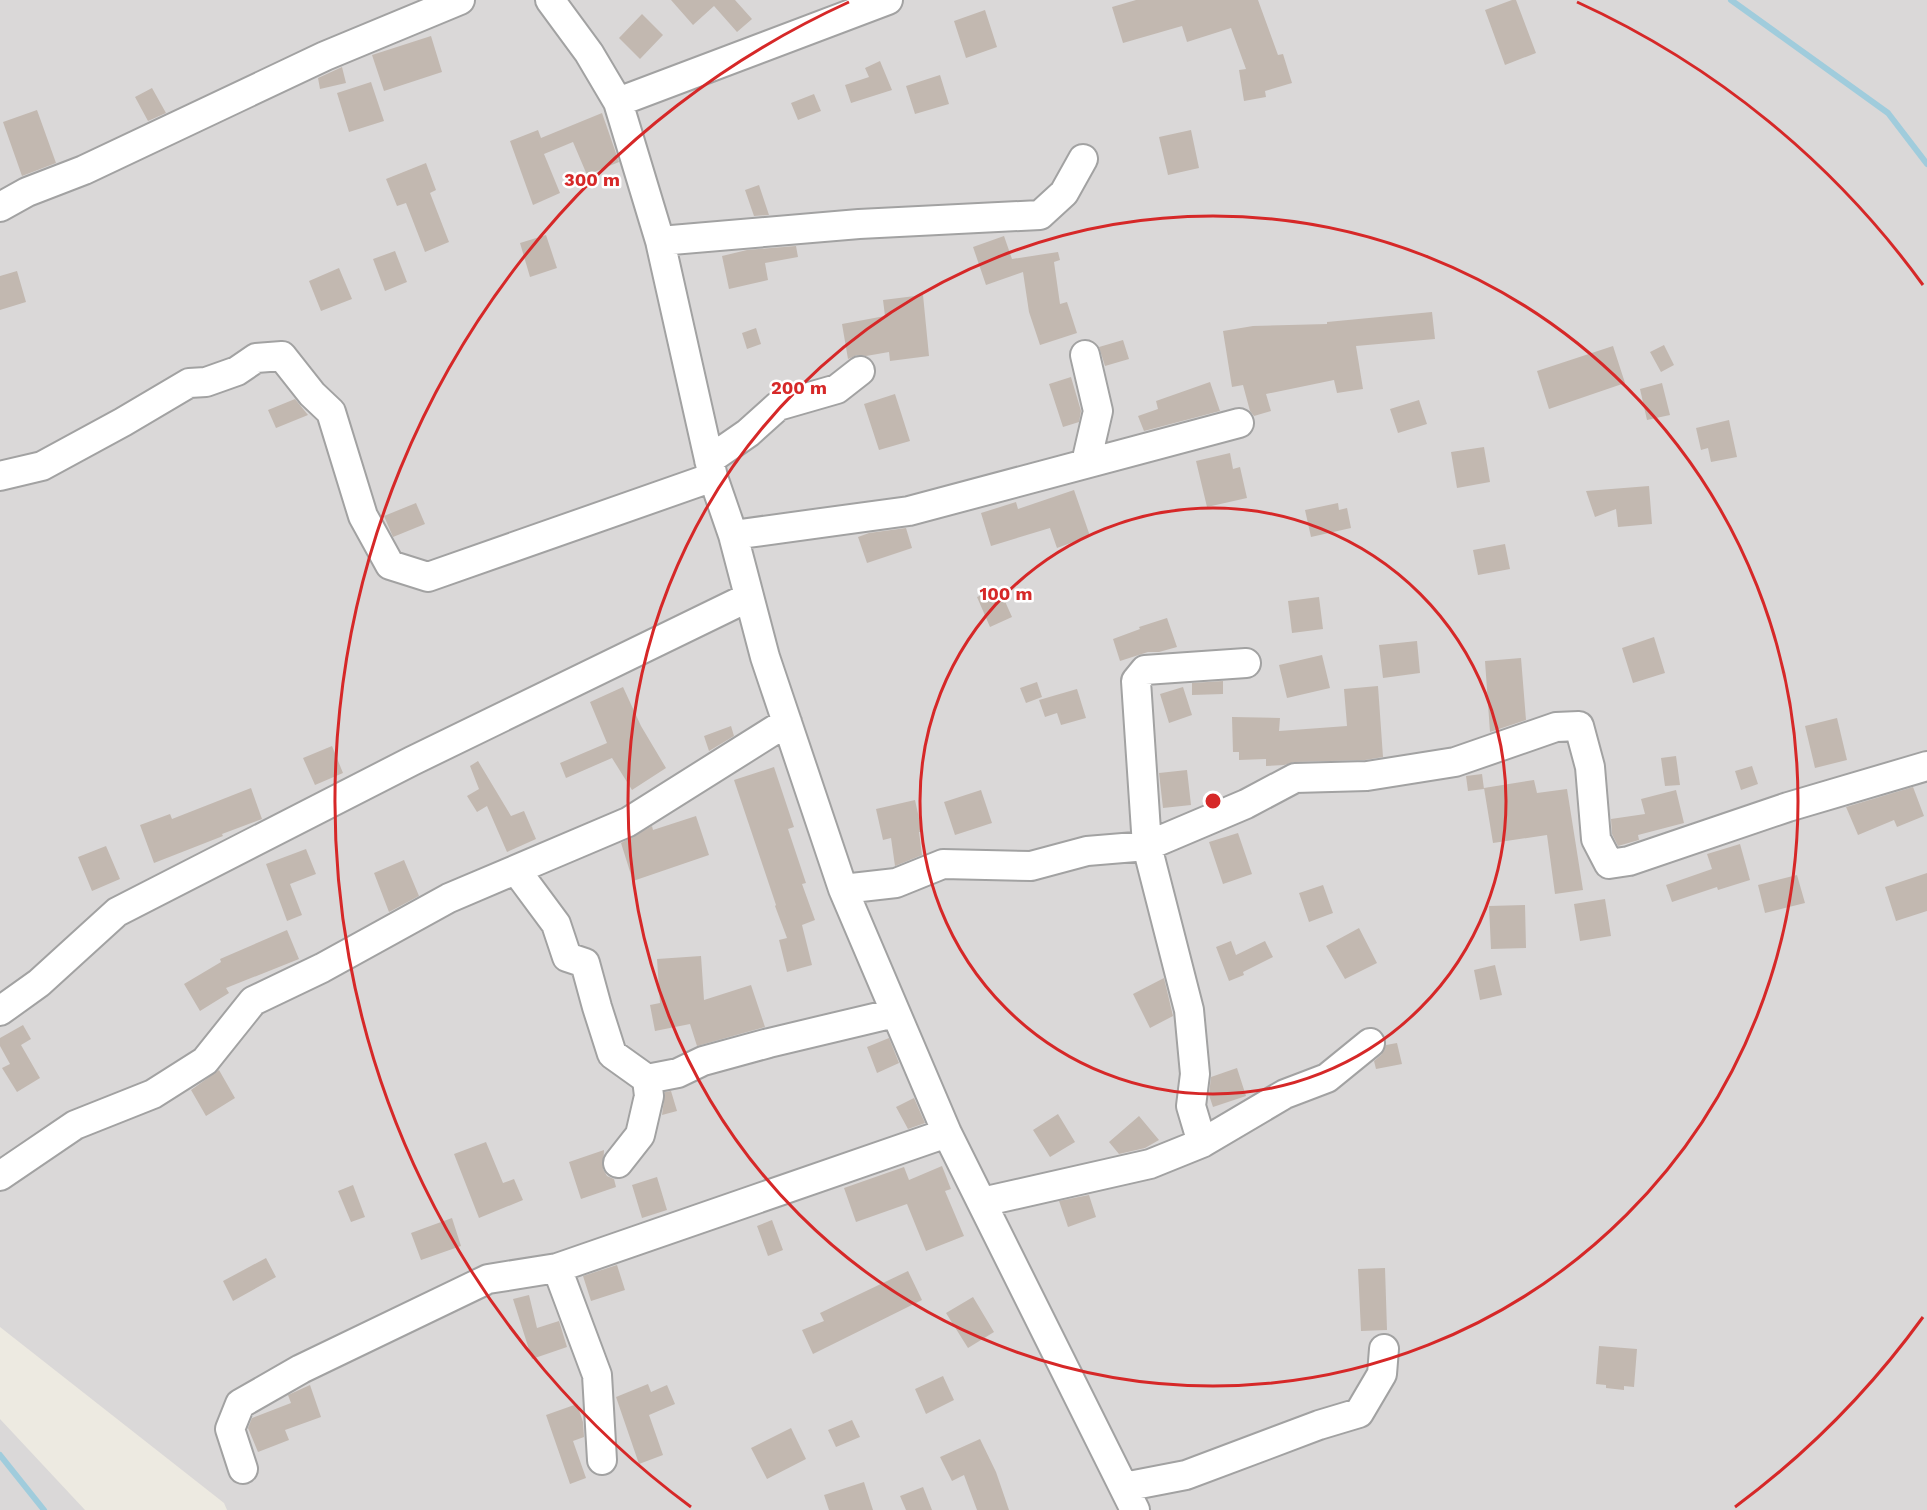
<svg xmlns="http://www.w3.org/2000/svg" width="1927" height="1510" viewBox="0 0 1927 1510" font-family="'Work Sans',sans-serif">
<rect width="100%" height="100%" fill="#edeae1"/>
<path fill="#dad8d8" d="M0,0H1927V1510H227L224,1503L0,1327Z
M0,1419L85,1510H0Z"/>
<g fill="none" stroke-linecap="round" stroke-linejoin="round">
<path stroke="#a0ccdc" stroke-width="6" d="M1731,0L1888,113L1927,164
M0,1455L44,1510"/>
</g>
<path fill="#c2b8b0" d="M671,0H735L752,19L737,32L714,6L693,25Z
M1136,0H1258L1278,55L1283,54L1292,83L1265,91L1266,97L1244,101L1239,70L1246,69L1231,28L1187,42L1182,26L1123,43L1112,7Z
M1512,0H1516L1536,53L1505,65L1485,10Z
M985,10L997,47L966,58L954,21Z
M642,14L663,35L640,59L619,38Z
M431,36L442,72L384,91L372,55Z
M880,61L892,90L851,103L845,85L869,77L865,68Z
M342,67L346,83L320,89L318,78Z
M940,75L949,104L915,114L906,86Z
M371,82L384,121L349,132L337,93Z
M152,88L166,113L148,121L135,97Z
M814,94L821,111L798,120L791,103Z
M37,110L56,163L22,176L3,122Z
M602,113L619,162L587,175L573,142L544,154L560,193L533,205L510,141L538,130L541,138Z
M1191,130L1199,168L1168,175L1159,137Z
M426,163L436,190L430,193L449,242L425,252L406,203L397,206L386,179Z
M759,185L769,215L754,216L745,190Z
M546,235L557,268L530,277L520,243Z
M1004,236L1012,259L1058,252L1060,260L1054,262L1060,304L1067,302L1077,333L1040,345L1029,312L1023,272L986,285L973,247Z
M796,246L798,257L765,263L768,280L729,289L722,256L747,250Z
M395,251L407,282L385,291L373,259Z
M339,268L352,299L321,311L309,281Z
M17,271L26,302L0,310V276Z
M923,295L929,356L890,361L889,352L866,356L857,355L848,359L842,324L885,316L883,300Z
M1432,312L1435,339L1356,346L1363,389L1337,393L1334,380L1266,394L1271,411L1254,416L1250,411L1243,385L1232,387L1223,331L1253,326L1327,324V322Z
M756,328L761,344L747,349L742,333Z
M1123,340L1129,359L1105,366L1099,347Z
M1664,345L1674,365L1661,372L1650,352Z
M1613,346L1625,383L1549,409L1537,371Z
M1071,377L1081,411L1079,422L1063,427L1049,384Z
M1210,382L1220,411L1144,431L1138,416L1158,409L1156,401Z
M1662,383L1670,415L1647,420L1640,389Z
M895,394L910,441L879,450L864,404Z
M295,399L308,415L276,428L268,410Z
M1419,400L1427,424L1398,433L1390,409Z
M1729,420L1737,457L1711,462L1708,448L1701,450L1696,428Z
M1484,447L1490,482L1457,488L1451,452Z
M1230,453L1233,469L1240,467L1247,498L1207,507L1196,461Z
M1649,486L1652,524L1618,527L1616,509L1595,517L1586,491Z
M1074,490L1090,536L1057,548L1050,528L991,546L981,513L1016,502L1018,509Z
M416,503L425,524L393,537L384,516Z
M1338,503L1339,510L1347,508L1351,528L1311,537L1305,510Z
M906,528L912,548L867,563L858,537L869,533Z
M1505,544L1510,569L1478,575L1473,550Z
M999,588L1012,617L990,627L977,597Z
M1319,597L1323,629L1292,633L1288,601Z
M1167,618L1177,647L1159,652H1148L1120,661L1113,639L1140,629L1139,627Z
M1654,637L1665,673L1633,683L1622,648Z
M1417,641L1420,673L1383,678L1379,645Z
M1322,655L1330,688L1287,698L1279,665Z
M1521,658L1526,720L1490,732L1485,661Z
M1223,681V694L1192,695V683Z
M1037,682L1042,697L1026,703L1020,688Z
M1378,686L1383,757L1365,760L1295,762L1284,765L1266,766V759L1239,760V752H1233L1232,717L1280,718L1279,731L1347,726L1344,689Z
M623,687L641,726L666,768L632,790L612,758L566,778L560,763L607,743L590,702Z
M1183,687L1192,715L1169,723L1160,694Z
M1077,689L1086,718L1061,725L1057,713L1045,717L1039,700Z
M1837,718L1847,760L1815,768L1805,726Z
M731,726L734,736L709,751L704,736Z
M332,746L343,773L315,785L303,758Z
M1676,756L1680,785L1665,786L1661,758Z
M478,761L511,816L524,811L536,839L507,852L487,806L477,812L467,796L479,789L470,766Z
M1752,766L1758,784L1741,790L1735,771Z
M774,767L794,827L788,829L806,883L802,884L815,920L802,925L812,965L787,972L779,940L787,938L775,906L776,905L734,780Z
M1187,770L1191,805L1163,808L1159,773Z
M1482,774L1484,789L1468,791L1466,776Z
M1534,780L1537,793L1567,789L1583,890L1555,894L1547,835L1493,843L1484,788Z
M1913,787L1924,816L1897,827L1894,820L1858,835L1846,807Z
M251,788L262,819L222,834L223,836L154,863L140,825L170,814L172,819Z
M981,790L992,823L955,835L944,802Z
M1676,790L1684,823L1638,835L1639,840L1618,846L1612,834L1611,819L1645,814L1641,799Z
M915,800L922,832H919L922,855L895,866L891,838L883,840L876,809Z
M696,816L709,855L633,881L621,843L652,826L653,830Z
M1238,833L1252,874L1223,884L1209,842Z
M1740,844L1750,880L1718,890L1717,887L1672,902L1666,885L1712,869L1707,854Z
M106,846L120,879L92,891L78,857Z
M306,849L316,874L290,884L302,915L287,921L266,864Z
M404,860L419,896L389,912L374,873Z
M1927,873V911L1896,921L1885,887Z
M1797,875L1805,903L1765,913L1758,885Z
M1323,885L1333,913L1309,922L1299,893Z
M1605,899L1611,936L1580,941L1574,904Z
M1525,905L1526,948L1491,949L1489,906Z
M1359,928L1377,963L1345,979L1326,946Z
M287,930L299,959L226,988L229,993L200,1011L184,984L221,962L220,959Z
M1231,941L1236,955L1265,941L1273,957L1243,972L1244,975L1229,981L1216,947Z
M701,956L704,1000L751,985L765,1027L697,1046L690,1024L655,1031L650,1005L660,1003L657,959Z
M1495,965L1502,995L1480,1000L1474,970Z
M1164,978L1173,1016L1150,1028L1133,994Z
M23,1025L31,1039L21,1045L40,1078L17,1092L2,1068L10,1064L0,1046V1038Z
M889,1038L899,1063L877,1073L867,1047Z
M1397,1043L1402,1064L1376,1069L1374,1061L1381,1055L1386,1045Z
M1237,1068L1246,1096L1213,1107L1209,1095L1211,1077Z
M219,1070L235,1098L206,1116L191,1090Z
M671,1091L677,1111L662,1115L665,1092Z
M914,1098L925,1123L908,1129L896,1107Z
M1058,1114L1075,1142L1050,1157L1033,1130Z
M1139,1116L1159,1140L1145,1148L1119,1154L1109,1142Z
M486,1142L503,1183L514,1179L523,1200L479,1218L454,1154Z
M604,1150L603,1169L607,1176L614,1179L616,1187L581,1199L569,1162Z
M942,1166L951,1189L945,1191L964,1236L926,1251L907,1204L856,1222L844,1188L904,1167L909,1180Z
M657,1177L667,1210L642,1218L632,1185Z
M353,1185L365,1217L351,1222L338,1191Z
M1089,1195L1096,1217L1068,1227L1059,1201Z
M452,1218L461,1246L421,1260L411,1233Z
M772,1220L783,1250L768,1256L757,1226Z
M266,1258L276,1277L233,1301L223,1281Z
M617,1265L625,1290L591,1301L583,1276Z
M1385,1268L1387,1330L1361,1331L1358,1269Z
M908,1271L922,1300L813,1354L802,1330L824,1321L820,1313Z
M529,1295L537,1328L559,1321L567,1347L532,1359L513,1299Z
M973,1297L994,1332L968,1348L946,1313Z
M1599,1346L1637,1349L1634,1387L1624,1386V1390L1606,1388V1385L1596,1384Z
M943,1376L954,1400L926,1414L915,1389Z
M648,1384L651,1392L667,1385L675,1404L649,1415L663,1455L639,1464L616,1397Z
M310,1385L321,1417L285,1430L289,1440L258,1452L248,1428L252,1418L291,1403L288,1395Z
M577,1404L583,1422L584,1437L573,1441L586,1478L570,1484L546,1415Z
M852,1420L860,1437L836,1447L828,1430Z
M791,1428L806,1459L767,1479L751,1448Z
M980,1439L996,1472L1009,1510H977L964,1475L952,1481L940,1457Z
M864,1482L873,1510H829L824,1495Z
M923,1487L932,1510H906L900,1496Z"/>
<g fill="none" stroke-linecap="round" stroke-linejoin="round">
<g stroke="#a2a2a2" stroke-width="32">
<path id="minor" d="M550,0L589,53L618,102L660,241L713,477L733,535L765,657L843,889L947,1133L1135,1510
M618,102L888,0
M0,207L27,192L84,170L325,56L460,0
M660,241L859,224L1040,215L1064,193L1083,159
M1085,355L1098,411L1086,463
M709,460L748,433L778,406L837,389L860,371
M0,476L42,466L123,422L189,383L206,382L237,371L256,358L282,356L312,394L331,412L363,516L390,565L428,577L713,477
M733,535L909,511L1239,423
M516,870L556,924L567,957L585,963L597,1007L612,1054L647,1079L649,1096L640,1135L618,1163
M843,889L896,883L943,864L1031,866L1087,851L1147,846L1246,804L1295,778L1367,776L1455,762L1556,727L1579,726L1590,767L1596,839L1609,864L1629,861L1788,807L1927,766
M0,1011L39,983L117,912L412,761L749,597
M647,1079L678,1073L703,1061L769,1043L895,1013
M1202,1143L1191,1106L1195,1074L1189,1010L1147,846L1136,681L1145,670L1246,663
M0,1176L75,1125L153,1094L205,1061L253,1001L322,968L449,898L628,822L787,722
M982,1202L1150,1164L1202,1143L1285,1094L1327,1078L1370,1043
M557,1268L597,1375L602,1460
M243,1469L230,1429L240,1404L301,1369L488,1279L557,1268L947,1133
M1124,1487L1186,1475L1319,1425L1359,1413L1382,1374L1384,1349"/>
</g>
<use href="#minor" stroke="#fff" stroke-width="28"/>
</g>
<g fill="none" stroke="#d62828" stroke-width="3">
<circle cx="1213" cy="801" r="293"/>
<circle cx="1213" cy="801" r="585"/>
<path d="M1923 1317A878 878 0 0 1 1735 1507M691 1507A878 878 0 0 1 849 2M1577 2A878 878 0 0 1 1923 285"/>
</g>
<circle cx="1213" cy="801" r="9" fill="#d62828" stroke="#fff" stroke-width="3"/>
<g font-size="18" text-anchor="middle" font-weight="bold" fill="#d62828" stroke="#fff" stroke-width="5" stroke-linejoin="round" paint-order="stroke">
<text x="592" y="186">300 m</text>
<text x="799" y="394">200 m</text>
<text x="1006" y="600">100 m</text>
</g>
</svg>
